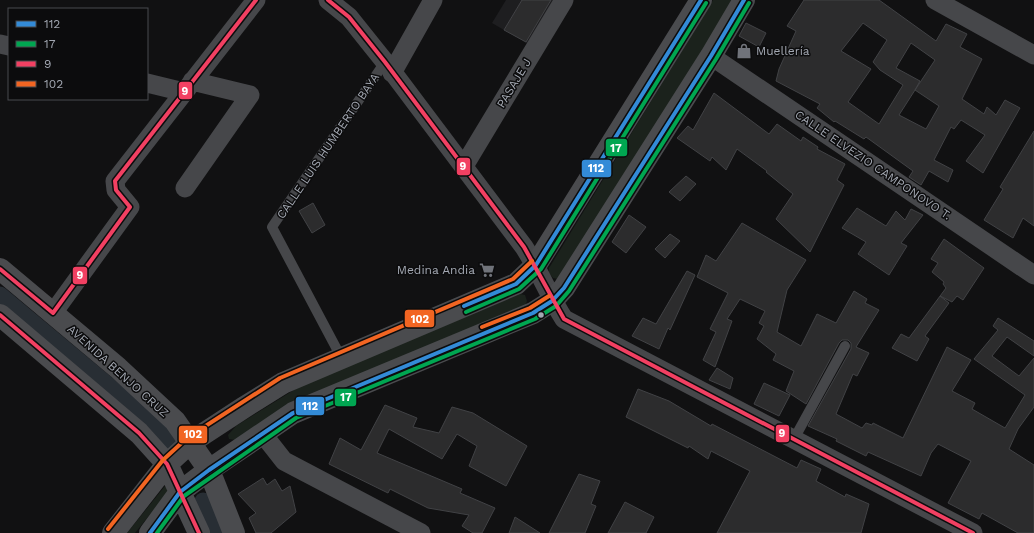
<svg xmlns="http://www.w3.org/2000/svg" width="1034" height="533" viewBox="0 0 1034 533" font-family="'Work Sans',sans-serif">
<rect width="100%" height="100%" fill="#111112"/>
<path fill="#1e1e20" d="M506,0H555L528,44L492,23Z"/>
<path fill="#1b221c" d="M713,0H734L558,279L553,278L549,273V268Z
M520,294L525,295L527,301L525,306L235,440L229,439L228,435L236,426L302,385Z
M165,486L169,491L135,533H127Z"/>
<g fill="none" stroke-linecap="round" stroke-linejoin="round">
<path stroke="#282e34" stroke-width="17" d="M0,295L152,422L170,441
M203,501L215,533"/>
</g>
<path fill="#2c2c2d" stroke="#414245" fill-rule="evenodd" d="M522,0H551L526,42L504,30Z
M804,0H879L936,41L946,24L967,34L960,47L982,59L962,99L984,114L987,107L996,115L1005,100L1020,108L983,173L966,161L985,135L961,120L954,129L951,127L934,160L953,170L948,182L929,171L921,185L909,177L913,171L866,137L864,139L835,121L834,122L817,108L820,104L776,81L779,69L796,31L787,26ZM863,23L887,40L873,62L880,70L903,85L879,124L848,102L871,69L841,51ZM911,43L935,60L915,90L920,81L896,68ZM915,90L939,106L926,129L899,115Z
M746,23L766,33L759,47L739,36Z
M714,93L769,134L777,124L801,141L803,137L818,147L817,149L845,164L837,180L844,185L810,252L776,219L793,194L766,172L767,171L737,149L726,170L712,157L710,161L677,138L688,126L693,130Z
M1034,131V226L1023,218L1013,238L984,220L1003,189L1000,187Z
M686,176L696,184L680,201L669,192Z
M313,203L325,225L312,233L299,211Z
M857,208L886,226L896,211L905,220L911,209L923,215L901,243L907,246L889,275L858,254L866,242L842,228Z
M629,215L646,227L626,253L612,242Z
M742,223L806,260L787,290L777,332L801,346L817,314L836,323L854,291L867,299L865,303L879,310L856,347L869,353L857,376L853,374L836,414L862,428L866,423L872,425L873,423L903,438L947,347L971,360L952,391L975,403L972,409L1005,428L1025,395L974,359L998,330L993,326L998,318L1034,341V356L1007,337L992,356L1019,376L1034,358V407L1018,429L1009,449L1034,465V533H1018L982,513L979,519L948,503L971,461L938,444L931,453L921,476L868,452L866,456L836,441L837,439L808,426L851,349V343L848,340H842L839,343L806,404L786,391L794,371L773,360L776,354L757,339L764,326L759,323L765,311L740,299L727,319L732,321L715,367L703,360L716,332L710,329L728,293L697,277L706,255L716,261Z
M670,234L680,241L665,258L655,249Z
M944,239L984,268L963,300L957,296L952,302L940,296L949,303L925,336L929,339L917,361L892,348L901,334L909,338L946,288L943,284L944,282L932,272L938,263L931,259Z
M687,271L695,275L670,330L668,328L659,349L632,336L643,318L656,324Z
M717,368L733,378L730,389L709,380Z
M764,383L790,395L779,416L754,404Z
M638,389L669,401L711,426L712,424L797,468L801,460L821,469L816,481L845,497L846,494L869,504L861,533H717L750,471L711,451L708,459L689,446L688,448L626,417Z
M385,405L417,418L413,427L439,433L452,407L473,413L527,446L506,486L469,466L477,446L457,434L442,459L389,429L377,453L462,489L460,493L495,508L482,533H473L462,526L469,515L428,508L390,489L388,493L329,464L340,438L361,450Z
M579,474L600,481L591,504L596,506L585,533H549Z
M263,478L267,485L275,479L282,491L290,486L296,512L271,533H256L249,518L256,513L238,494Z
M625,502L654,517L646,533H608Z
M515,517L540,533H509Z"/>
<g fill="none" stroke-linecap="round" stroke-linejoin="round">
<path stroke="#46474a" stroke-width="10" d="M341,357L272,227L385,62
M794,439L845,346"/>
<path stroke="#46474a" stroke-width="19" d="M328,0L349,17L385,62L524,247C539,270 549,296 564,319L973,533
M935,0L1034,55
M0,44L9,46
M711,56L1034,275
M392,73L433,0
M147,83L184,92
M464,166L564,0
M185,188L250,95L192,81
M53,313L130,207L116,190L115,181L256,0
M262,433L284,461L421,533"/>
<path stroke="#4a4b4e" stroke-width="22" d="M0,269L118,368L175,421L209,470L234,533
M0,315L139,433L167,464L199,533
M113,533L167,464L191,442L243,408L283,383L516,284L536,265L701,0
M150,533L180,492L209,470L293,413L533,313L552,301L564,288L711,56L744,0"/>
<g stroke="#0c0c0d" stroke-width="7">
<path id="bus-1" d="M464,306L516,284L536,265L701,0
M150,533L180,492L209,470L293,413L533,313L552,301L564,288L711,56L744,0"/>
</g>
<g stroke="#0c0c0d" stroke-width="7">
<path id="bus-2" d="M466,312L519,289L541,269L706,3
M157,533L184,496L296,418L535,319L556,306L569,291L716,59L749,3"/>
</g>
<g stroke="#0c0c0d" stroke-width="7">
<path id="bus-3" d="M328,0L349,17L385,62L524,247L564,319L973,533
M0,269L53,313L130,207L116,190L115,181L256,0
M0,315L139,433L167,464L199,533"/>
</g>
<g stroke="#0c0c0d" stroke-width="7">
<path id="bus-4" d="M482,327L530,308L549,296
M108,529L163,460L187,438L280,378L513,279L532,261"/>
</g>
<use href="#bus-1" stroke="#338bd7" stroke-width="4"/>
<use href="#bus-2" stroke="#00a651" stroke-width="4"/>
<use href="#bus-3" stroke="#f24062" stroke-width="4"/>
<use href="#bus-4" stroke="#f26522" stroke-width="4"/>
</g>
<defs>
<g id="shop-bare" transform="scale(1.2)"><path d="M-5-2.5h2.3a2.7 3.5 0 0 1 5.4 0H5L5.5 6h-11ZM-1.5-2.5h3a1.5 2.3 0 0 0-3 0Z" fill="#70737a" stroke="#0c0c0d" stroke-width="2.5" paint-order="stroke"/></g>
<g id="supermarket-bare" transform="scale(1.2)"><path d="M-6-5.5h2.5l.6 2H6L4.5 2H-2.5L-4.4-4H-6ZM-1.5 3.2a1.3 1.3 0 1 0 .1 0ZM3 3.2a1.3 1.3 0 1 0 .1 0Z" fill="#70737a" stroke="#0c0c0d" stroke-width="2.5" paint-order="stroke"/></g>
</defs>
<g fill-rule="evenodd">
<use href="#shop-bare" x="744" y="51"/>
<use href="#supermarket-bare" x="487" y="270"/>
</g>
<circle fill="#a3a8b2" stroke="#0c0c0d" stroke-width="1.5" cx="541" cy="315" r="3.5"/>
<g text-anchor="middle" stroke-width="3" stroke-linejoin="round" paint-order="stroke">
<g font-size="12" fill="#a3a8b2" stroke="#0c0c0d" text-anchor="start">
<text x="756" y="55">Muellería</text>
<text x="475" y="274" text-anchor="end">Medina Andia</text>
</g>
<g font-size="12" fill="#a3a8b2" stroke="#0c0c0d">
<text transform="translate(514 83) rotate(-59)" y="4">PASAJE J</text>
<text transform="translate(328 146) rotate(-56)" y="4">CALLE LUIS HUMBERTO BAYA</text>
<text transform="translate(873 165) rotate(34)" y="4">CALLE ELVEZIO CAMPONOVO T.</text>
<text transform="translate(118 371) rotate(42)" y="4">AVENIDA BENJO CRUZ</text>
</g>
</g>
<g stroke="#0c0c0d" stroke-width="1.5">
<rect x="178" y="81" width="15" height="19" rx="4" fill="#f24062"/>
<rect x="605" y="138" width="23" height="19" rx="4" fill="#00a651"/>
<rect x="456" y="157" width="15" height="19" rx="4" fill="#f24062"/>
<rect x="581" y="159" width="31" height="19" rx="4" fill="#338bd7"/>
<rect x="72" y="266" width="16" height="19" rx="4" fill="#f24062"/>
<rect x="404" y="309" width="31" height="19" rx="4" fill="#f26522"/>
<rect x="334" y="388" width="23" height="19" rx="4" fill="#00a651"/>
<rect x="295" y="396" width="30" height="20" rx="4" fill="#338bd7"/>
<rect x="775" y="424" width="15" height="19" rx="4" fill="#f24062"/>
<rect x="178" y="425" width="30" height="19" rx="4" fill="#f26522"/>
</g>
<g font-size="11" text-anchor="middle" font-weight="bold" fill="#fff">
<text x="185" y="95">9</text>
<text x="616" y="152">17</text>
<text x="463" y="170">9</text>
<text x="596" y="172">112</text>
<text x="80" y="279">9</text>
<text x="420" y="323">102</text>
<text x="346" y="401">17</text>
<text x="310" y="410">112</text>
<text x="782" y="437">9</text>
<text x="193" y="438">102</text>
</g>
<rect x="8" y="8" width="140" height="92" fill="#0c0c0d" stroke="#484a4f"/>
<rect x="16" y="21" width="20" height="6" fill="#338bd7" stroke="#484a4f"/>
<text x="44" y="28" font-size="12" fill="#a3a8b2">112</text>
<rect x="16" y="41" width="20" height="6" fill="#00a651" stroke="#484a4f"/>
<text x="44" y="48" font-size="12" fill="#a3a8b2">17</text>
<rect x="16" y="61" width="20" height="6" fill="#f24062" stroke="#484a4f"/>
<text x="44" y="68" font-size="12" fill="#a3a8b2">9</text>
<rect x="16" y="81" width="20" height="6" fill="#f26522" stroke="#484a4f"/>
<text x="44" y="88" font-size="12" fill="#a3a8b2">102</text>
</svg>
